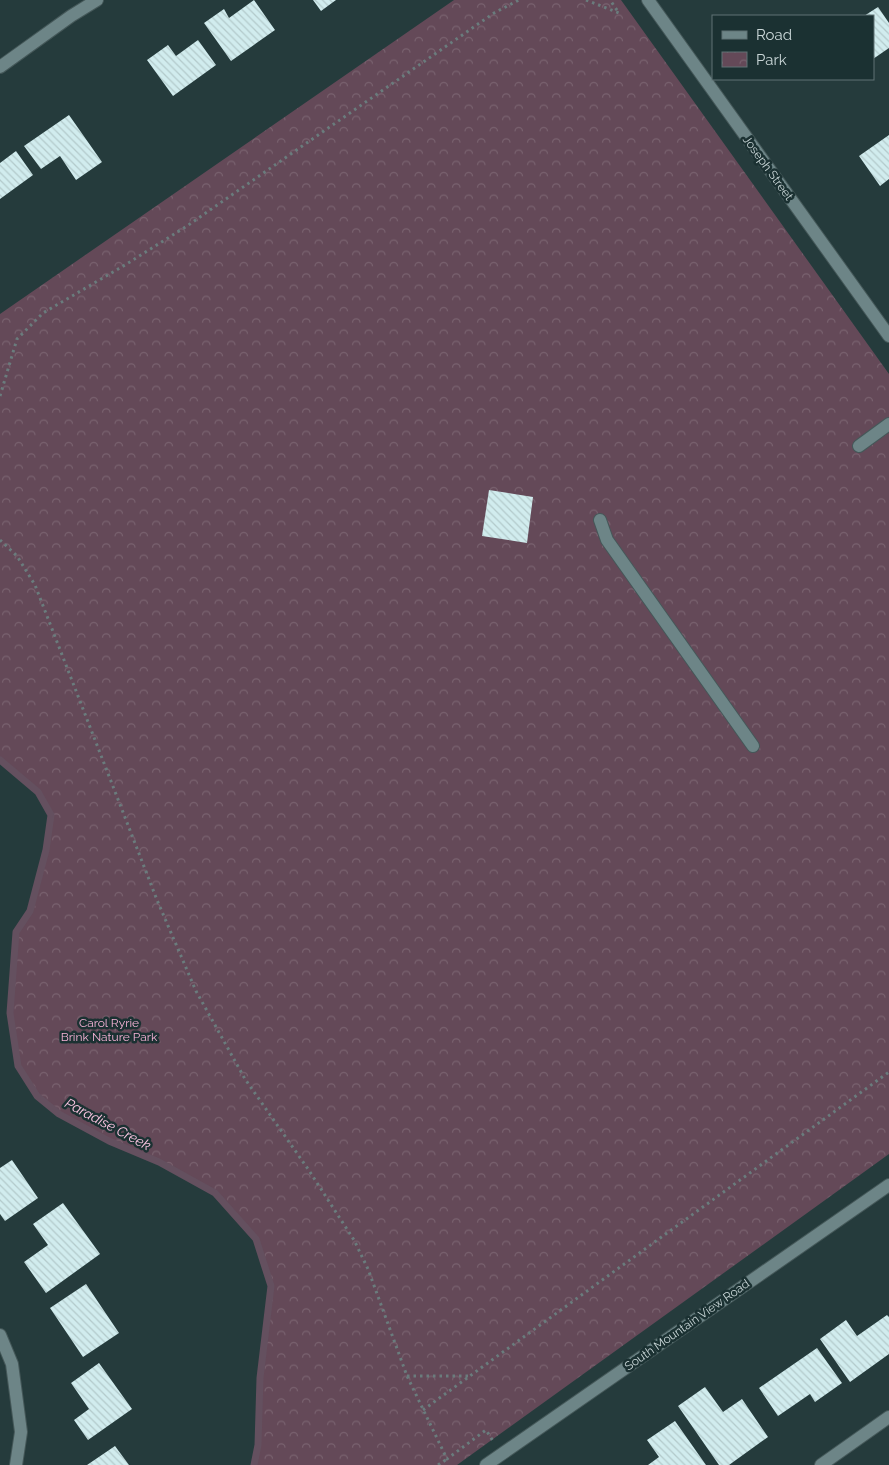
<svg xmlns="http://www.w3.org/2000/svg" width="889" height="1465" viewBox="0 0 889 1465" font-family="Raleway,sans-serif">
<defs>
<pattern id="park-crowns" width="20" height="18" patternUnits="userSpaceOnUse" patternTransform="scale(1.25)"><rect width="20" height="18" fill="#644958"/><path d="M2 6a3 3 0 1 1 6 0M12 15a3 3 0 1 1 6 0" fill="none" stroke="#79626f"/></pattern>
<pattern id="building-back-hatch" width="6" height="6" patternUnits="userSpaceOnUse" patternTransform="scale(1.25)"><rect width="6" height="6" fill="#d1ecee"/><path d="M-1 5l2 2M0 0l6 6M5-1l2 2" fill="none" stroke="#b3cacb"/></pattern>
</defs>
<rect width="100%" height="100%" fill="#253b3c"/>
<path fill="url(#park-crowns)" d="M454,0H621L889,374V1154L457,1465H254L258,1445L260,1378L271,1286L256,1239L215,1193L159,1162L109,1141L59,1114L37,1096L18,1066L10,1013L16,932L30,911L46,850L51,815L38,792L0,760V314Z"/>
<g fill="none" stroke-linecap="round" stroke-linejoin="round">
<path stroke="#64505f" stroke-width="7" d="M0,760L38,792L51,815L46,850L30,911L16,932L10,1013L18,1066L37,1096L59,1114L109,1141L159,1162L215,1193L256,1239L271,1286L260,1378L258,1445L254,1465"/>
</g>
<path fill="url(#building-back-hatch)" d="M254,0L275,30L231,61L204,23L224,9L229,18Z
M313,0H336L321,11Z
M878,7L889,23V48L873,59V16H864Z
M198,40L216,65L173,96L147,60L168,45L176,56Z
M69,115L102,162L76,180L60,156L41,169L24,146Z
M889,135V179L880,186L859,156Z
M16,151L33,175L0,199V163Z
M489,490L533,497L527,543L482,536Z
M12,1160L38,1198L5,1221L0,1214V1168Z
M63,1203L100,1254L46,1293L24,1262L48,1245L33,1224Z
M86,1284L119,1333L83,1357L50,1308Z
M887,1315L889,1317V1354L850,1382L820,1339L846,1320L857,1336Z
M817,1348L842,1383L815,1402L810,1394L778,1416L759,1388Z
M99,1363L132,1409L88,1440L74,1420L89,1409L71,1383Z
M705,1387L723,1412L742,1399L768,1437L729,1465H719L678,1406Z
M675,1421L706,1465H648L659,1457L647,1440Z
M115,1446L129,1465H87Z"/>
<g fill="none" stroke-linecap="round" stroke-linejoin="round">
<g stroke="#455859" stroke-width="14">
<path id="lane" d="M859,446L889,424
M600,520L607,540L753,746"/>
</g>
<g stroke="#455859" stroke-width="14">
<path id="street" d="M648,0L889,336
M0,67L71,16L97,0
M0,1335L12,1364L21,1432L16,1465
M821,1465L889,1417"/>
</g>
<g stroke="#455859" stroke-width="14">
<path id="secondary" d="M486,1465L889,1185"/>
</g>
<path stroke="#6a7c7d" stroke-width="3" stroke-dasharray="2.5 4" stroke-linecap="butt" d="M586,0L619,13L610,0
M0,396L17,339L43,313L125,265L187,226L494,13L519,0
M0,540L17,556L35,585L157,900L196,991L245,1079L308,1169L354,1240L368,1269L407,1376L447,1459L486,1430L493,1441
M407,1376H471
M423,1410L889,1072
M438,1465L447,1459"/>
<use href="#lane" stroke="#6d8587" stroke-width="12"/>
<use href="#street" stroke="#6d8587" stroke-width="12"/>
<use href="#secondary" stroke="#6d8587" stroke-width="12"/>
</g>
<g text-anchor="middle" stroke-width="5" stroke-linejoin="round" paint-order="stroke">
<g font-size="12" fill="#c9d6d7" stroke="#1b3132">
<text transform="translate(768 168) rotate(54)" y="4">Joseph Street</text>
<text transform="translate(687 1325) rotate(-35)" y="4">South Mountain View Road</text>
</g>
<g font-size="12" fill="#f6b2d6" stroke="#1b3132">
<text x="109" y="1027">Carol Ryrie<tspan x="109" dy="14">Brink Nature Park</tspan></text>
</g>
<g font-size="14" font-style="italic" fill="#fcc5e2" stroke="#1b3132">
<text transform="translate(108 1124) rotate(28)" y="5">Paradise Creek</text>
</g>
</g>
<rect x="712" y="15" width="162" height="65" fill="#1b3132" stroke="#617374"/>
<rect x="722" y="31" width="25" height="8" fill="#6d8587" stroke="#617374"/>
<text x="756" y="40" font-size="15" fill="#c9d6d7">Road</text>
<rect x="722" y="52" width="25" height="15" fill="url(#park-crowns)" stroke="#617374"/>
<text x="756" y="65" font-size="15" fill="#c9d6d7">Park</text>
</svg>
